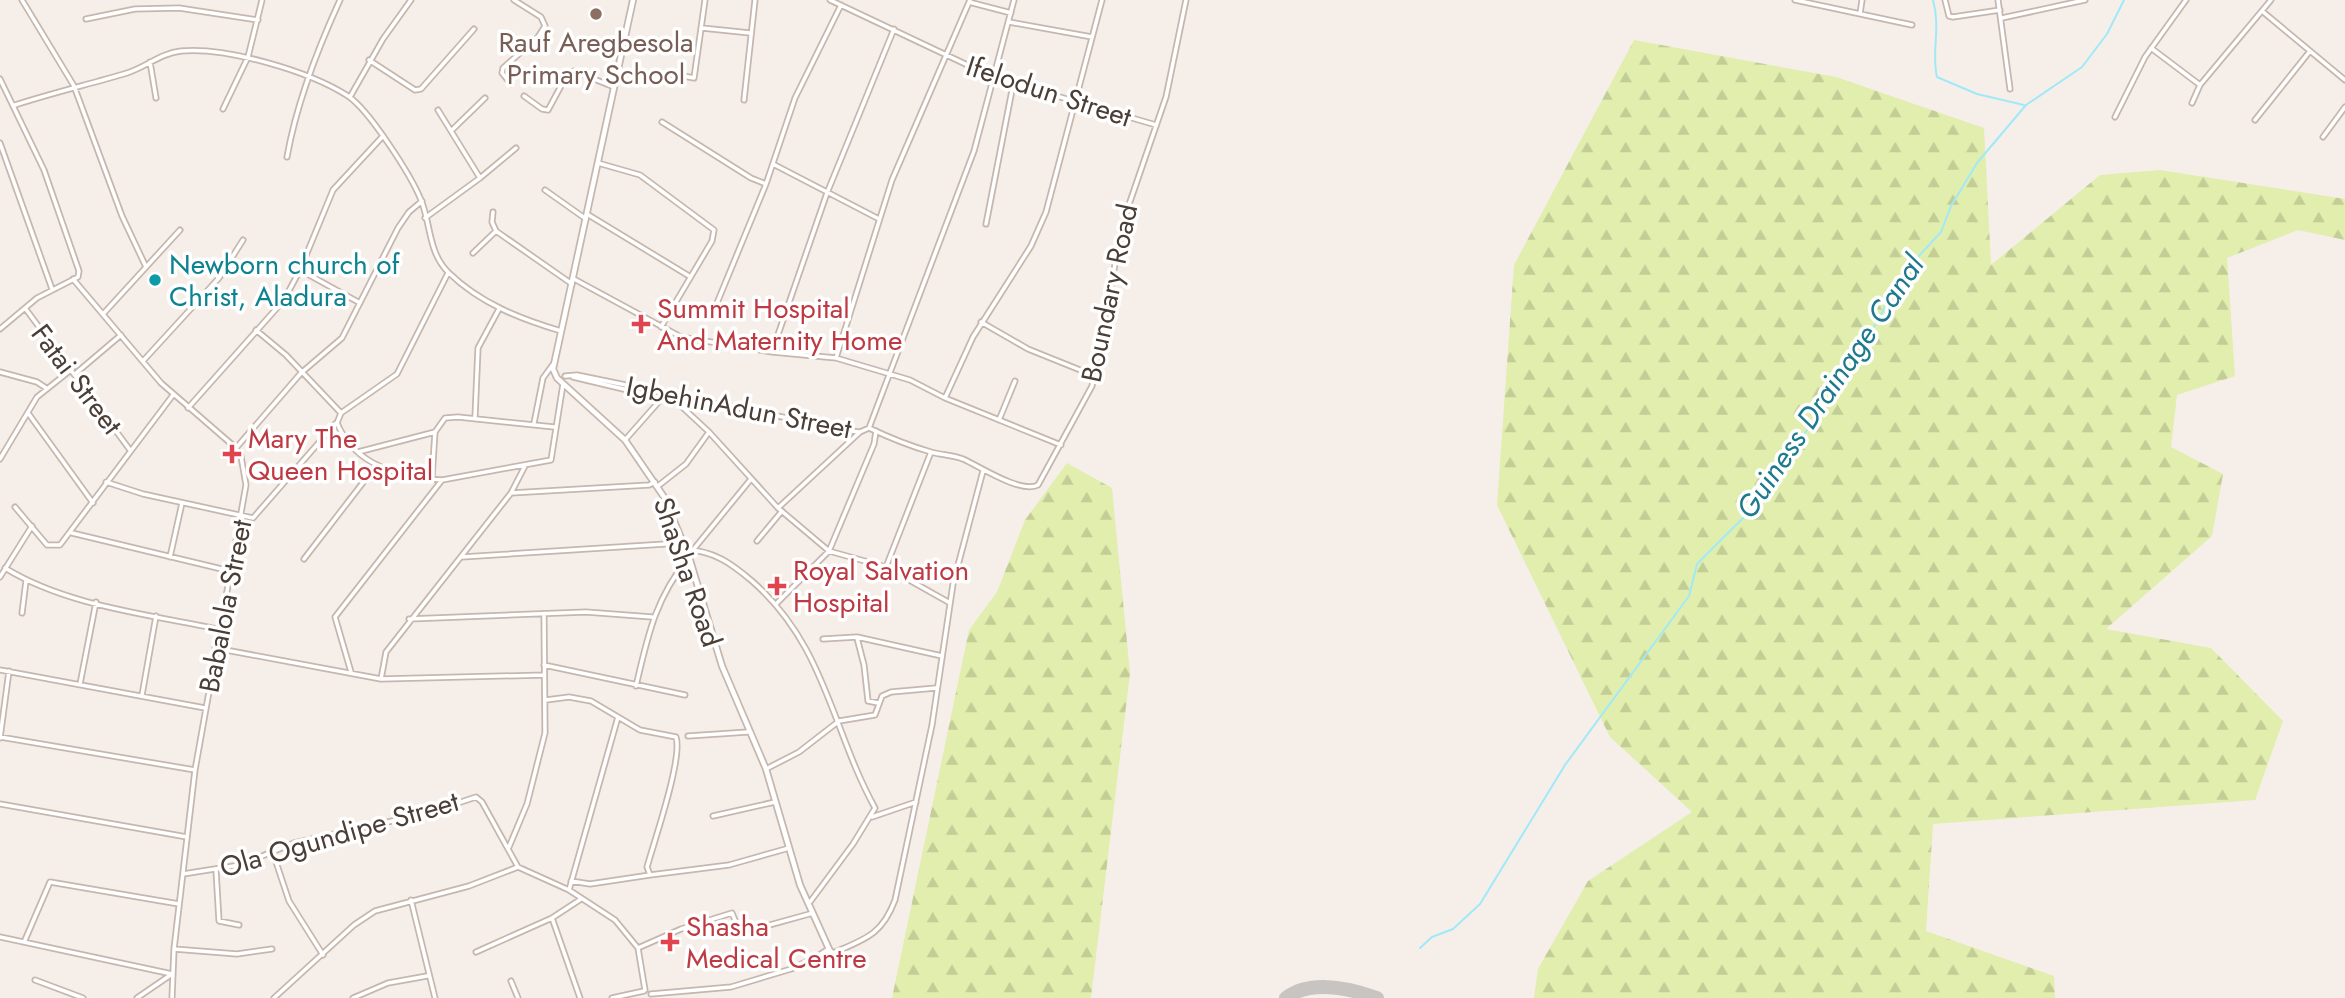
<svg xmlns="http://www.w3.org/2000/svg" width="2345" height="998" viewBox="0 0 2345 998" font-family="Jost,sans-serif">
<defs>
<pattern id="forest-firs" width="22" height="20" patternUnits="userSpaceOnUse" patternTransform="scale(1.75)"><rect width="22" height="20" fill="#e1eeae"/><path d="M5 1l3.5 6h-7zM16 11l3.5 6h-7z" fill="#c3cd96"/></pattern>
</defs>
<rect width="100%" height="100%" fill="#f6efe9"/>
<path fill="url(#forest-firs)" d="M1634,40L1836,77L1984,128L1991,265L2100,175L2160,170L2345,199V240L2298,230L2227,258L2235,376L2177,395L2171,447L2223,474L2212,536L2106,629L2211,648L2283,721L2255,800L1933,824L1926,931L2054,976L2055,998H1534L1538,969L1588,881L1692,812L1610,737L1497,505L1514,265Z
M1067,463L1112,488L1130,673L1091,998H892L969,630L997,592L1025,520Z"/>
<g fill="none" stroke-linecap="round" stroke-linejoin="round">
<path stroke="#a0e9f8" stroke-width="2" d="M1933,0C1941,29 1931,52 1937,77L1977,94L2024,105
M1420,948L1432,937L1453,929L1480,904L1565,765L1689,596L1697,564L1759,502L1815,418L1819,398L1876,324L1903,273L1941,232L1951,206L1977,163L2026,105L2082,67L2107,34L2124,0"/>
<path stroke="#c8c4c1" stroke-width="14" d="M1286,998C1311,979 1349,988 1377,998"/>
<g stroke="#c6b7ae" stroke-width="7">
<path id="minor" d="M22,0L74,86L122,216L146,267
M830,0L995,78L1156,125
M1795,0L1912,25
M1945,0L1949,16L1953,17L2000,10
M1998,0L2010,89
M969,2L1011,13
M2262,11L2345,80
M1860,14L1862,0
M2002,18L2085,0
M86,19L135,9L179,8L258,20
M1009,22L1092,37
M702,28L750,33
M2151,48L2200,85
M369,60L415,90L421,89L474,29
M150,62L156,98
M668,73L694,78L705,0
M0,79L44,170L79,271L78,277L37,298L0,329
M511,84L502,73L503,68L538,37L545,26L541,17L514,0
M524,96L542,109L548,110L568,73L574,71L614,87
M350,97L383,39L411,0
M744,100L755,0
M2192,103L2200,85L2271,0
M15,105C52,93 90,84 127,73C146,67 161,53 181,51C227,47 309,71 348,96C369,110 411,175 421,200C431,224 428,253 449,273C480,303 520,319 561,331
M223,109L248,57L262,0
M2115,117L2145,57L2186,0
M2255,120L2310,51
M662,122L751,178L766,184
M451,131L485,98
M2323,137L2345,107
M0,143L52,289
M287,157C296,106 318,48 340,0
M598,163L640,175L714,230L712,241L661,327
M773,164L879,219
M480,178L516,148
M545,190L586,219
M493,212L492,222L496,231L572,284
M587,214L689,276
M425,218L480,178L438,110
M986,224L1013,85
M473,253L496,231
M300,270L360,303
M73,279L161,383L236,448L241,456L246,485L195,770L174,949L172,998
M574,279L681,337L772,352L836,358L910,380L945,398L1061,445
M717,303L766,184L795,98L841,5
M25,308L130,450
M104,313L180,230
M981,322L1028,349L1095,376
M256,330L286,355L341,413L337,423C355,466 399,477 442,480L551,460L563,384
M772,352L827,193L894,29
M836,358L892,180L970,0
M143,361L219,278L243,240
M0,372L37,382L46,388
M75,374L121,335
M565,376L577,375L851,431L860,432L869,428L974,151L1014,0
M573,377L661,398L680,405L709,432L778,508L829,551L886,567L950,603
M945,398L973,337L1031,246L1046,212L1102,0
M188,408L284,300L300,270L333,190L383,136
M28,413L93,503
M341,413L397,374L448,273
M475,417L478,348L499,309
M999,420L1015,381
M534,423L543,378L554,363
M869,428C888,437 910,446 931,452C941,455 952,455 963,459C979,466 1021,494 1038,485L1092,386L1123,222L1166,97L1186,0
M435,432L445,418L458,417L554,427
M625,440L663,397
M236,448L301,373L342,338L398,228L409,212L422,201
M358,452L435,432
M0,459L37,397L72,369
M432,478L435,432
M106,482L143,494L253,518L336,423
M658,486L686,464L709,432
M511,493L649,485L655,482
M15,507L47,545H60L173,395
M778,508L860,432
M72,533L230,571
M757,541L782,511
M686,550C713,550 732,564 752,581C826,646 831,728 875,808L853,844L810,902
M693,550L751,479
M170,557L182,503
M462,557L681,543
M304,559L375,467
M886,567L931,452
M5,568C67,606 148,614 217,629
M0,577L32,526
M777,603L829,551L874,444L876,431
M22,613L26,581
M409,619L586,612L652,617
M857,638L864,665L868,701L878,703
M823,639L857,637L942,656
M215,648L381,679L544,675
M544,665L685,695
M0,670L205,708
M351,672L335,617L442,480
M381,679L386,652L511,493L525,466
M80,684L96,602
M636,686C648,635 655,599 689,557
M142,695L156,616
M546,700L569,697L591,701L640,730L676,737C683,758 654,842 647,867L650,875L729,865L789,848
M688,736L748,732
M0,737L195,770
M0,738L9,671
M766,769L799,752L839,721L875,715L882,696L891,692L936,688
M0,804L187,837
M713,816L775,802
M872,817L916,802
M509,847L527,804L545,733L544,614
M273,853L289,901L323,955
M216,870L219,921L239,925
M183,874L240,865L294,843L428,813L476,797L482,802L518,867L569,890L615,920L638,948L645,990
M571,881L590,884L650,875
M569,890L618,717
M411,900L435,998
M552,918L580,998
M0,937L172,974
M25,940L50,882L179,904
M638,948L681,929L732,913L739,930L744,932L813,913
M174,949L237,954L272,949
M829,949L833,953C865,939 882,935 895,900L932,725L953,584L983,471
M476,952L552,918L581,899
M35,980L83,998
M511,981L518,998
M651,994L731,987L791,969L817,957
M137,998L172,974
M274,998L354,925L375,911L469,886L518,867
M353,998L388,983L427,976
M612,998L644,991"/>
</g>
<g stroke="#c6b7ae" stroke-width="8">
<path id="tertiary" d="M633,0L553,369L557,378L625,440L664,497L689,557L722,666L766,769L800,885L829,949L817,957"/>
</g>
<use href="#minor" stroke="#fff" stroke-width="3.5"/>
<use href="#tertiary" stroke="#fff" stroke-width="4.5"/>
</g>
<circle fill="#8d6e63" stroke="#fff" stroke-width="2.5" cx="596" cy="14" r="7"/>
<circle fill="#0f9aa8" stroke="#fff" stroke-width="2.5" cx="155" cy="280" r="7"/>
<g fill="#e0444e" stroke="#fff" stroke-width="2.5">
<path d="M637.5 313.5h7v7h7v7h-7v7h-7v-7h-7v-7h7z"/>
<path d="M228.5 443.5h7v7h7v7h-7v7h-7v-7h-7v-7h7z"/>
<path d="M773.5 575.5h7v7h7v7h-7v7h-7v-7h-7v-7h7z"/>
<path d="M666.5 931.5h7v7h7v7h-7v7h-7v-7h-7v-7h7z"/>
</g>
<g text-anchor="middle" stroke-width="7" stroke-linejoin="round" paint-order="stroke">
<g font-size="28" fill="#785e54" stroke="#fff">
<text x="596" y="52">Rauf Aregbesola<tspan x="596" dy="32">Primary School</tspan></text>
</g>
<g font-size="28" fill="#4b3e36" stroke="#fff">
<text transform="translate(1049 91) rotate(18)" y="10">Ifelodun Street</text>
<text transform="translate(1109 293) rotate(-78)" y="10">Boundary Road</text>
<text transform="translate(77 379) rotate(53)" y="10">Fatai Street</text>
<text transform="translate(739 407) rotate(11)" y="10">IgbehinAdun Street</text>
<text transform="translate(688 572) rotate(71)" y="10">ShaSha Road</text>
<text transform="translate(225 606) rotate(-79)" y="10">Babalola Street</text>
<text transform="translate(339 834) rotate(-16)" y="10">Ola Ogundipe Street</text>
</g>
<g font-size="28" fill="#0d838f" stroke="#fff" text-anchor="start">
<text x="169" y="274">Newborn church of<tspan x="169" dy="32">Christ, Aladura</tspan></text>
</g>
<g font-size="28" fill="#be3a42" stroke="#fff" text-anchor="start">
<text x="657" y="318">Summit Hospital<tspan x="657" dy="32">And Maternity Home</tspan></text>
<text x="248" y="448">Mary The<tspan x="248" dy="32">Queen Hospital</tspan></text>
<text x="793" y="580">Royal Salvation<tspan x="793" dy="32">Hospital</tspan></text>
<text x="686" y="936">Shasha<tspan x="686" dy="32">Medical Centre</tspan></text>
</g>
<g font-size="30" font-style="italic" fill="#1d7a8e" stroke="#fff">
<text transform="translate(1830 387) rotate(-56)" y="10">Guiness Drainage Canal</text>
</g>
</g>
</svg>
